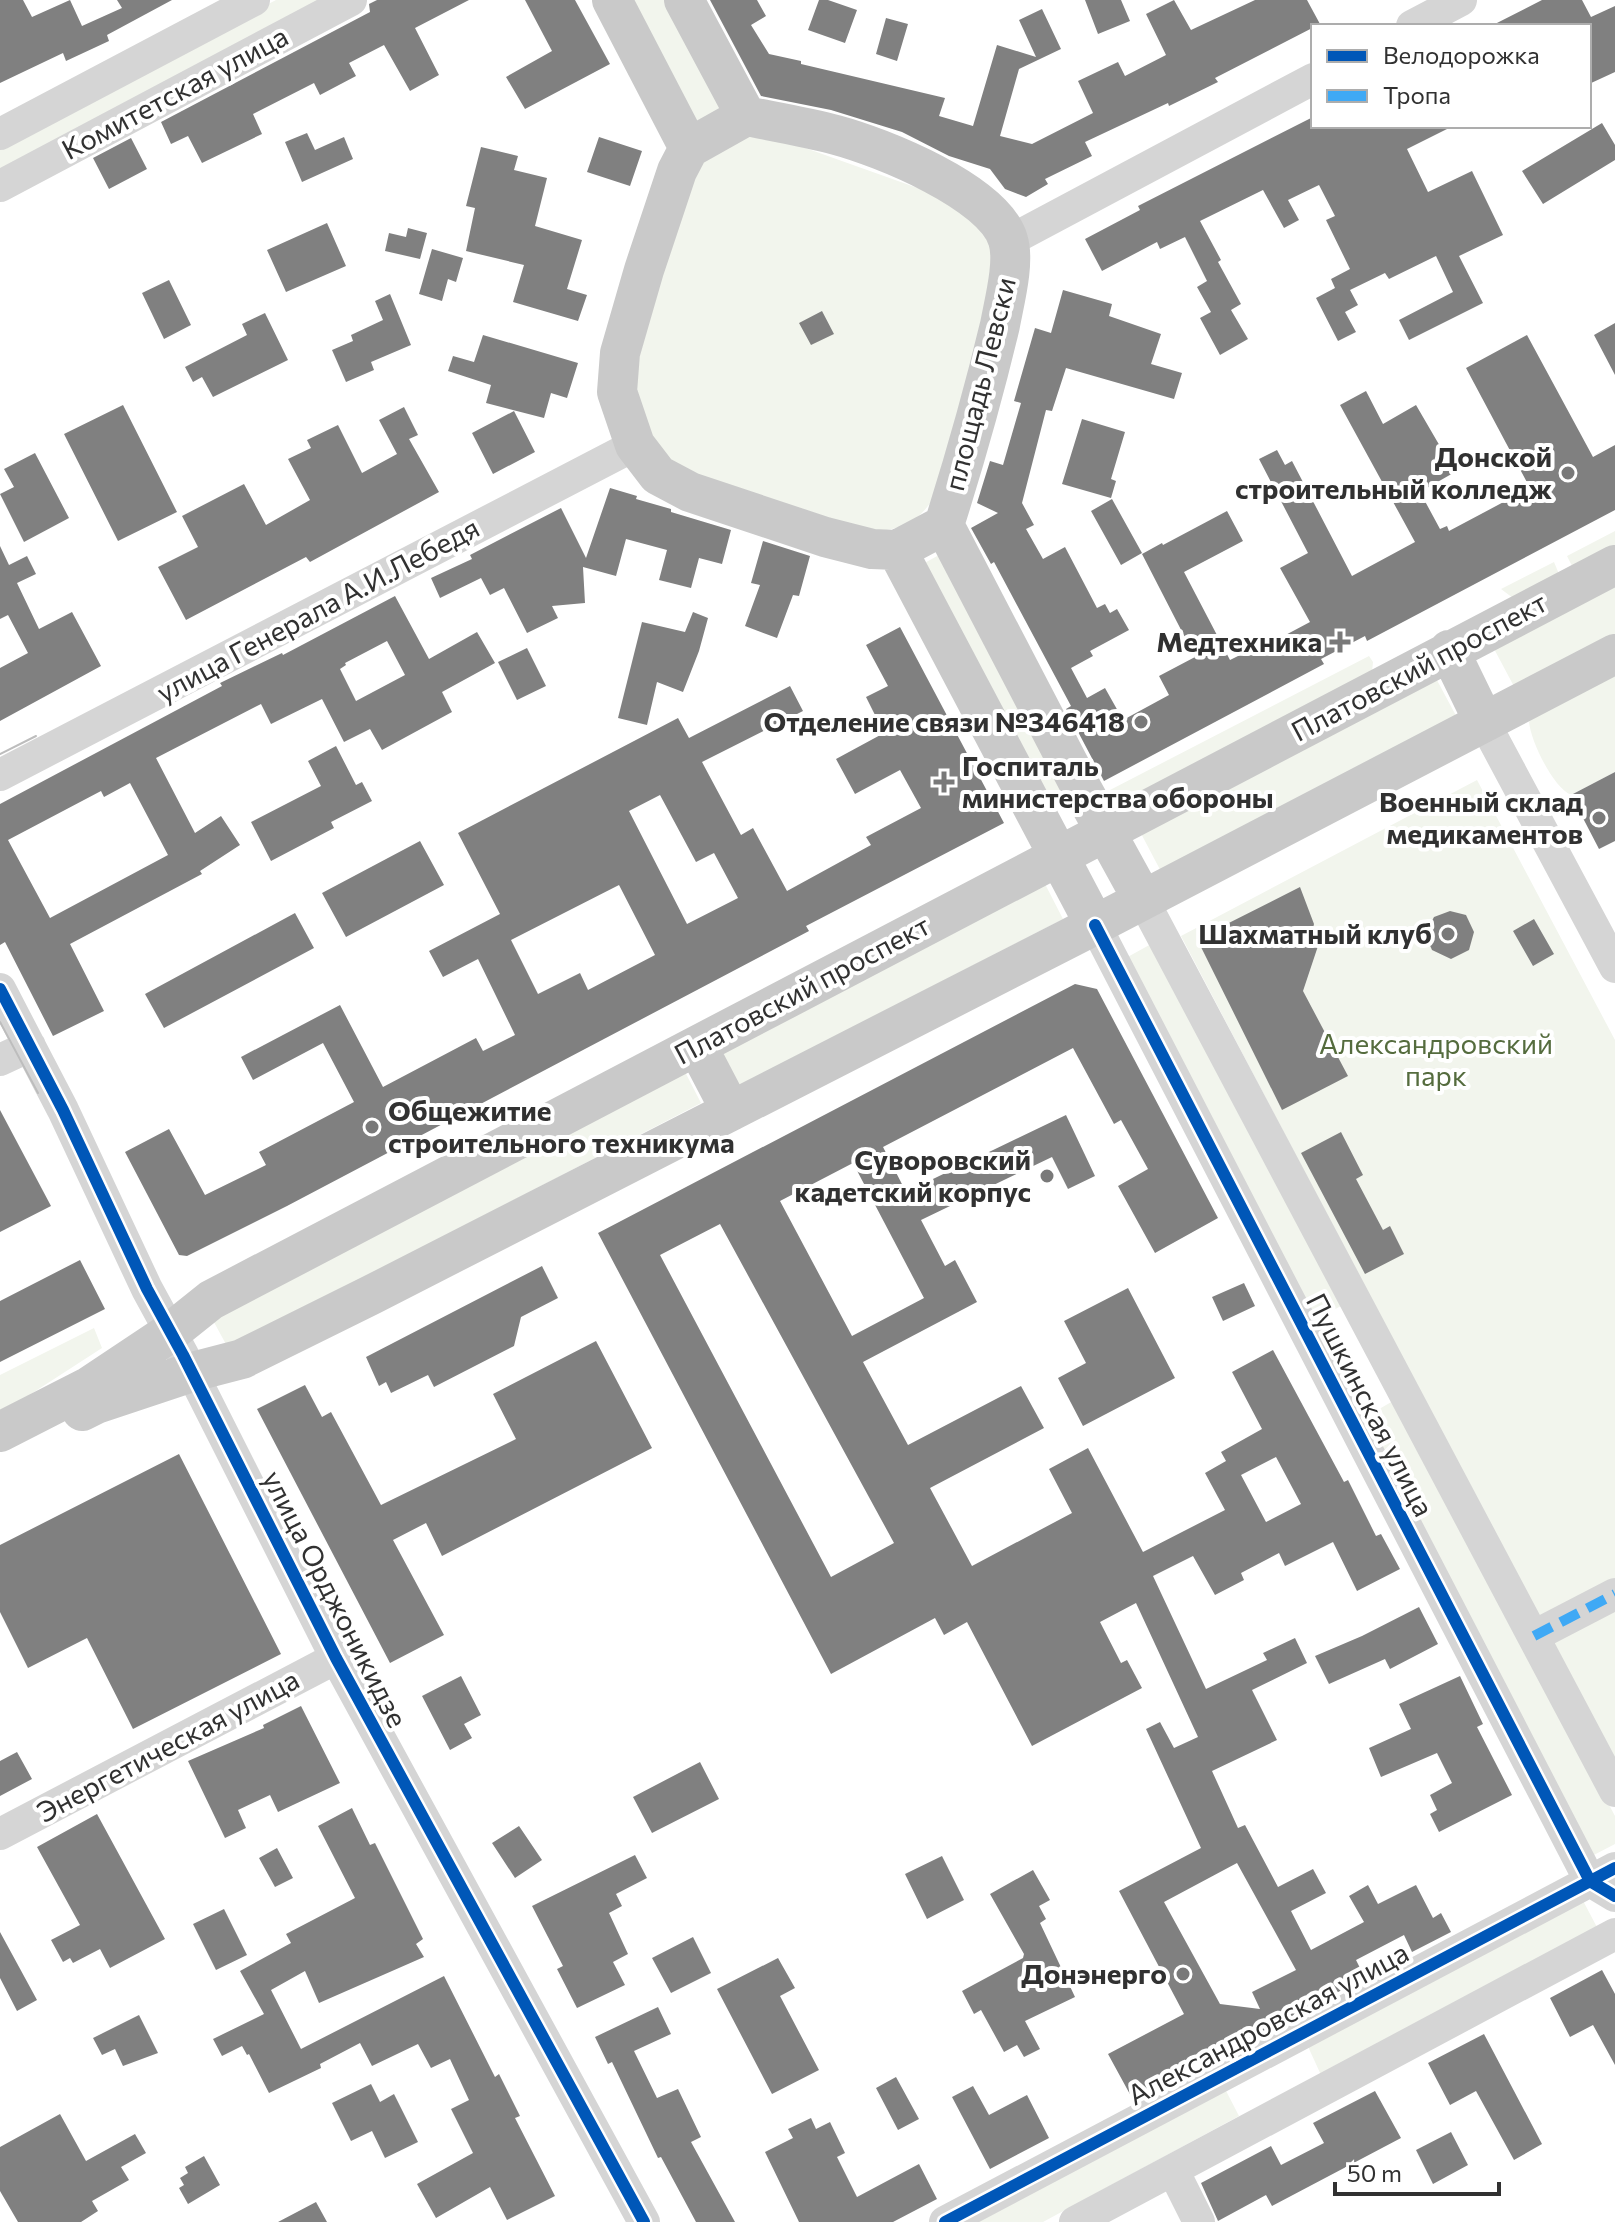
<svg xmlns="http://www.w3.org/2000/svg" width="1615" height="2222" viewBox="0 0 1615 2222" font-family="Commissioner,sans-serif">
<rect width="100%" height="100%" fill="#fff"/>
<path fill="#f2f5ed" d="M276,0H330L0,175V145Z
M626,0H669L726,106L693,124Z
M747,133L769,135L940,196L985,222L997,266L940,489C921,519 908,529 872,532L671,469L659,457L633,379L693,168Z
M1615,531V545L1572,566L1567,556Z
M950,549L1078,795L1046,812L919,566Z
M1554,562L1559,574L1513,598L1501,589Z
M1615,580V643L1518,694L1492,645Z
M1369,656L1373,662L1372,672L1119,805L1110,790Z
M1431,669L1461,725L1166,881L1136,824Z
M1615,670V772L1571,795C1553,787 1531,742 1529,722L1537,711Z
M1477,780L1615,1040V1765L1181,936Z
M1045,884L1063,919L739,1086L721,1051Z
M1153,943L1345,1304L1310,1322L1124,959Z
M683,1068L701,1103L228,1348L209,1313Z
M94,1328L102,1348L0,1414V1375Z
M1393,1401L1615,1816V1844L1588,1858L1362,1419Z
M1580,1895L1599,1931L1321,2075L1305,2040Z
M1223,2085L1239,2116L1043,2222H968Z"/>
<path fill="#808080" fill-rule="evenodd" d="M0,0H23L32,17L70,0L82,26L122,8L117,0H172L107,35L109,41L66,61L63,53L0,83Z
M377,0H469L415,28L439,75L410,91L384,45L349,63L356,76L320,95L314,83L253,114L262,134L202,163L188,136L171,144L161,122L370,12L369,4Z
M525,0H575L610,64L525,109L506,77L552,51Z
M710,0H757L766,16L751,25L769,54L801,61V64L945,98L939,116L973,126L997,45L1036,57L1019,20L1042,9L1061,49L1019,69L1000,136L1032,144L1093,113L1078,81L1118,62L1125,76L1166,55L1146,14L1174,0L1191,30L1255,0H1307L1320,24L1215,78L1218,82L1169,106L1168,103L1085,142L1092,156L1045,179L1048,184L1026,197L1005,189L990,169L949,156L902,132L831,110L761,96Z
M819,0H828L857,10L845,43L808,30Z
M1085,0H1121L1130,21L1098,34Z
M1542,0H1582L1591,17L1615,6V72L1589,84V26H1491Z
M886,18L908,24L897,61L876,54Z
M1313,117V126H1453L1407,149L1428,192L1472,171L1503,235L1459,256L1483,303L1409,340L1399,320L1453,292L1436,256L1389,279L1385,273L1350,290L1358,305L1345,312L1356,332L1338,341L1316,298L1335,288L1331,279L1350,269L1326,220L1335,216L1319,185L1288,200L1299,220L1284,228L1263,190L1200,221L1221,260L1218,262L1241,304L1231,310L1248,339L1220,355L1200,318L1211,312L1197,287L1207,281L1185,237L1160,249L1157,242L1102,271L1085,239L1140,210L1138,206Z
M1602,123L1615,145V160L1543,204L1522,171Z
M307,133L315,150L344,137L353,159L302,182L285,142Z
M599,137L642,151L630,186L587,172Z
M131,138L147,169L109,189L93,158Z
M481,147L518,156L514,170L547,178L535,226L582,240L567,289L587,295L578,321L513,302L524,265L466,251L475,208L466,206Z
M327,223L346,266L286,292L267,250Z
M408,228L427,233L420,259L385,251L389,233L406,237Z
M432,249L463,258L456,282L448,279L442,301L419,294Z
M169,280L191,325L164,339L142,293Z
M1063,290L1112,304L1109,316L1161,334L1151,364L1182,373L1174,399L1066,368L1052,411L1046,410L1022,503L1034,525L1026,529L1043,559L1065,547L1097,608L1105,604L1110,613L1117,609L1129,630L1090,651L1093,656L1071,668L1087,698L1105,688L1123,720L1169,695L1159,676L1195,657L1142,554L1162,543L1163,545L1227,511L1243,541L1184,572L1230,660L1244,653L1246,656L1310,622L1280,568L1308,553L1259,459L1277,450L1285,465L1292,461L1352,576L1415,542L1340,405L1366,391L1383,424L1416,405L1455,472L1420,492L1440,529L1447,526L1449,531L1530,488L1466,368L1527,335L1593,457L1615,445V510L1367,641L1365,636L1321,659L1324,664L1104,781L1066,709L1071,706L994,562L991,564L971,528L998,513L977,503L990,461L1003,465L1021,403L1014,401L1035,328L1051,333Z
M390,294L411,345L371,362L374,370L346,382L332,350L353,341L351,335L383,320L375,301Z
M822,311L834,334L811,345L799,323Z
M265,313L288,360L213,397L202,377L193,382L185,367L247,335L242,324Z
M1615,323V375L1594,335Z
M483,335L578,363L567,398L551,393L544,418L486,403L491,385L448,371L453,356L474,362Z
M123,405L177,512L118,541L64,434Z
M404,407L418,435L409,439L439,492L310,562L306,557L186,620L158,567L198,547L182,516L244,484L266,525L310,500L288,459L311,448L307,440L338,425L362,473L397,454L379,420Z
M514,411L535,452L493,474L472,433Z
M1082,419L1125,432L1111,479L1116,481L1111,498L1062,484Z
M35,453L69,518L24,542L0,494L14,487L4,469Z
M610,488L637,496L636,499L671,509V512L731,530L722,564L699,558L691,588L659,580L667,550L626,539L616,576L583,567L585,603L552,606L558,618L527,633L504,588L490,595L481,578L440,598L431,578L472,559L470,555L561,508L586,558Z
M1112,499L1142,553L1121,565L1091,511Z
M763,541L810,556L799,596L793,595L777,638L745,626L760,585L751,583Z
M0,546L9,565L27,556L36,574L17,583L39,629L72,612L101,666L0,721V668L28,653L8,615L0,619Z
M395,596L429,659L477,632L495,663L442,692L452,712L382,750L370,729L344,742L322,699L271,724L261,704L156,758L195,833L221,816L240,845L200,871L202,874L70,944L104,1011L53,1036L5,942L0,945V804L222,686L220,683L282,653L283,655ZM387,641L405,675L356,701L340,669L346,665L345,663ZM130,783L168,855L50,918L8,840L101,791L104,797Z
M693,612L708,618L699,651L683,692L657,682L647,725L618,718L642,622L685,632Z
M900,627L1004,823L806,926L809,931L287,1206L187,1256L179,1255L125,1152L169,1129L205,1195L266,1165L259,1152L354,1102L323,1043L253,1080L241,1057L340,1005L383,1087L476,1038L483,1051L515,1035L478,959L443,977L429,951L500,914L458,833L678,718L689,738L790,686L803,711L702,762L741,835L753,828L787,891L871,845L866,837L921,808L900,770L855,794L836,759L884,733L866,697L888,686L866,645ZM660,795L696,862L714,853L738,898L687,924L629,811ZM619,885L655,955L588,990L580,973L538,994L511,940Z
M527,648L546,686L517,700L498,662Z
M336,746L356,785L362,782L372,801L331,822L334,828L271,861L251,822L321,786L308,761Z
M1615,772V841L1599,849L1571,795Z
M420,841L444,885L346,937L322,893Z
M1300,887L1314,924L1312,933L1318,946L1303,991L1348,1076L1282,1110L1197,939Z
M1450,911L1466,915L1474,932L1469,950L1451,959L1432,950L1425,934L1434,917Z
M295,913L314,948L164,1028L145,994Z
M1534,919L1554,954L1533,966L1513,931Z
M1075,984L1097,989L1218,1218L1155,1253L1118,1186L1148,1169L1121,1120L1114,1124L1073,1048L883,1147L906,1192L1066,1115L1095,1176L1068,1189L1052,1157L921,1220L945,1266L955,1260L977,1302L863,1362L908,1445L1021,1386L1044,1428L930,1488L972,1566L1072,1513L1049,1469L1088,1448L1143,1552L1225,1510L1205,1473L1226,1461L1221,1452L1262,1429L1232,1372L1273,1350L1344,1482L1348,1480L1376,1536L1381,1534L1400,1569L1357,1591L1333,1542L1285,1566L1279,1553L1241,1573L1244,1580L1215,1595L1193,1556L1153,1576L1206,1689L1267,1660L1263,1653L1295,1638L1307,1663L1252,1690L1277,1740L1212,1771L1238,1828L1245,1825L1278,1887L1313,1869L1326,1893L1291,1911L1311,1950L1364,1922L1349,1896L1368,1885L1378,1904L1416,1885L1433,1918L1441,1913L1451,1932L1412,1952L1404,1935L1356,1960L1365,1978L1248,2039L1208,2059L1207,2057L1132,2098L1108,2054L1184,2014L1119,1891L1201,1848L1146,1729L1160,1722L1174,1748L1198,1737L1136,1603L1100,1622L1121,1663L1127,1660L1142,1688L1032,1746L967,1622L944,1635L935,1618L831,1674L598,1233ZM853,1163L924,1298L852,1336L780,1201ZM720,1224L894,1543L831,1577L660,1255ZM1276,1457L1301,1504L1266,1522L1241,1475ZM1237,1863L1296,1970L1252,1992L1260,2009L1220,2004L1164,1902Z
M0,1110L51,1206L0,1232Z
M1341,1132L1363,1175L1356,1179L1383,1230L1390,1226L1404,1254L1365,1274L1301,1153Z
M80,1260L105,1309L0,1362V1301Z
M542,1266L558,1298L521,1317L514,1346L434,1387L428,1375L391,1393L386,1382L379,1386L366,1357Z
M1244,1283L1255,1306L1223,1321L1212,1297Z
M1128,1288L1175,1378L1083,1426L1058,1378L1086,1363L1064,1321Z
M596,1341L652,1448L442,1556L426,1523L393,1540L444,1635L390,1663L257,1409L305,1385L322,1417L331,1412L381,1505L516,1439L493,1394Z
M179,1454L281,1654L133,1729L87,1638L28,1668L0,1612V1545Z
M1419,1607L1438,1644L1390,1669L1385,1659L1329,1684L1315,1656L1362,1636Z
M461,1676L481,1715L464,1724L472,1738L450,1750L422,1696Z
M1460,1676L1483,1724L1477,1727L1512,1795L1439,1832L1430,1814L1437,1810L1430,1795L1452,1783L1437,1753L1381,1777L1369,1748L1411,1729L1399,1704Z
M301,1706L340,1783L278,1812L270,1795L238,1810L246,1828L225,1838L188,1761L264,1728L263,1725Z
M17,1752L32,1779L0,1796V1761Z
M700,1762L719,1799L652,1833L633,1797Z
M352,1808L370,1845L375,1843L423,1939L416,1944L424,1957L319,2003L305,1971L271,1990L301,2049L444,1976L495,2077L499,2074L520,2116L515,2118L555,2196L507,2220L490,2187L436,2218L417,2184L473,2153L451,2109L469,2100L450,2059L431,2068L418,2044L372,2066L360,2043L320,2064L321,2068L269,2093L249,2054L247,2055L242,2046L222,2056L213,2039L264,2014L240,1971L291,1943L286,1934L355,1898L318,1826Z
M97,1814L165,1939L110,1968L100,1949L73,1963L70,1958L63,1962L51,1940L80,1925L37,1847Z
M519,1826L542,1860L515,1878L492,1843Z
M277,1848L293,1878L275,1887L259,1858Z
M635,1855L647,1878L616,1894L622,1906L609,1913L628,1954L613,1962L625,1985L577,2008L557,1969L563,1966L532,1906Z
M942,1856L964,1900L927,1919L905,1874Z
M1033,1870L1050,1900L1039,1906L1046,1919L1040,1923L1075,1997L1025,2021L1040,2049L1024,2057L1017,2045L1004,2052L981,2010L974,2014L962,1991L1023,1958L1024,1954L990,1894Z
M224,1909L247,1955L216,1970L193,1924Z
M0,1932L37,2000L17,2011L0,1978Z
M693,1937L711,1973L671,1993L652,1958Z
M778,1958L795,1988L780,1996L819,2070L772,2094L717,1989Z
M1602,1970L1615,1994V2065L1593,2025L1570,2037L1550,1998Z
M658,2007L671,2034L634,2051L657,2098L678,2089L701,2137L691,2142L735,2222H696L661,2157L658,2158L612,2062L608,2064L595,2037Z
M139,2015L158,2053L123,2066L115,2049L102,2055L93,2038Z
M1484,2034L1542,2144L1514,2160L1476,2091L1450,2105L1428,2063Z
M896,2077L919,2119L898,2130L876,2088Z
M371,2084L380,2102L394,2094L418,2142L385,2158L372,2131L351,2141L332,2103Z
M973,2086L989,2115L1027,2095L1049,2138L990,2169L952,2097Z
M1375,2091L1401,2138L1272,2206L1266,2195L1218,2221L1201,2183L1271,2146L1281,2165L1324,2143L1313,2123Z
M60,2114L86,2161L135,2134L146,2153L121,2167L129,2180L92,2201L98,2211L81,2222H18L0,2191V2147Z
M811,2118L816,2129L830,2122L845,2153L837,2157L857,2197L919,2164L937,2199L893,2222H799L765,2152L793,2138L788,2129Z
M1451,2132L1468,2165L1433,2184L1416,2150Z
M204,2156L220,2185L188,2204L179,2188L184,2185L180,2178L188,2173L185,2167Z
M316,2202L327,2222H278Z"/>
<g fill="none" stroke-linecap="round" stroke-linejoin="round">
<path stroke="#d5d5d5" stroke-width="32" d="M1412,26L1461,0
M0,134L254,0
M0,186L351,0
M1009,241L1313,79
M1484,722L1615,967
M0,775L635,445
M1143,900L1615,1791
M1095,925L1590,1881L1615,1896
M0,989L63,1110L147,1289L183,1355L336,1658L644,2222
M0,1060L30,1046
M1534,1636L1615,1594
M0,1834L336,1658
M1173,2170L1199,2222
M945,2222L1615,1868
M1075,2222L1615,1934"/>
<path stroke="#c9c9c9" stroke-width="40" d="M612,0L689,148
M684,0L746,116
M746,116C776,122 807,127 836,135C881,147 994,192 1008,240C1015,262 1004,303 1000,325C984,392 965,459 944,525L897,550L872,549L825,537L690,492L658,475L635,445L617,392L620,353L644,270L677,171L689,148Z
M944,525L1077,780L1143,900
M897,550L1095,925
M1449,650L1484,722
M697,1046L731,1111
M82,1411L96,1404L192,1372L242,1359L371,1295L1095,925L1615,654
M0,1432L90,1386L171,1332L211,1300L1615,565"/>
<path stroke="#bdbdbd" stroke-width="2" d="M0,754L36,736
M0,1022L38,1093"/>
<path stroke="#3fa9f5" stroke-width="10" stroke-dasharray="20 10" stroke-linecap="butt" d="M1534,1636L1615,1594"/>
<g stroke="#fff" stroke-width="17">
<path id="cycleway" d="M1095,925L1590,1881L1615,1896
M0,989L63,1110L147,1289L183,1355L336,1658L644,2222
M945,2222L1615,1868"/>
</g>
<use href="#cycleway" stroke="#0057b8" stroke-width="12"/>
</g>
<g fill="#797979" stroke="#fff" stroke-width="3">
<circle cx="1568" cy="473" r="8"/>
<path d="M1336 630h8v8h8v8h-8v8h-8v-8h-8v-8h8z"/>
<circle cx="1141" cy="722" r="8"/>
<path d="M940 770h8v8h8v8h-8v8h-8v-8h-8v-8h8z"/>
<circle cx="1599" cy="818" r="8"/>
<circle cx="1448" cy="934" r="8"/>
<circle cx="372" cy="1127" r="8"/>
<circle cx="1047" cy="1176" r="8"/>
<circle cx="1183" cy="1974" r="8"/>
</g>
<g text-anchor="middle" stroke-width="8" stroke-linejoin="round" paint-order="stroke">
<g font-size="28" fill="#313131" stroke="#fff">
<text transform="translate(175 93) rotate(-28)" y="10">Комитетская улица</text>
<text transform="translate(980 384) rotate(-76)" y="10">площадь Левски</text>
<text transform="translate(318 610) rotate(-28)" y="10">улица Генерала А.И.Лебедя</text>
<text transform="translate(1419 667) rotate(-28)" y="10">Платовский проспект</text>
<text transform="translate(802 990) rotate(-28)" y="10">Платовский проспект</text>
<text transform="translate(1370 1405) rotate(63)" y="10">Пушкинская улица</text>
<text transform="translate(335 1599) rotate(63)" y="10">улица Орджоникидзе</text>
<text transform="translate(168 1746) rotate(-28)" y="10">Энергетическая улица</text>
<text transform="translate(1268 2024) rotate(-28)" y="10">Александровская улица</text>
</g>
<g font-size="28" font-weight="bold" fill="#313131" stroke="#fff" text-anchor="end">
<text x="1552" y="467">Донской<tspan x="1552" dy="32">строительный колледж</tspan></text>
<text x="1322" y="652">Медтехника</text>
<text x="1125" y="732">Отделение связи №346418</text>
<text x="962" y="776" text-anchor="start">Госпиталь<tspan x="962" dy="32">министерства обороны</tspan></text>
<text x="1583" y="812">Военный склад<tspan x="1583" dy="32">медикаментов</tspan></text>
<text x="1432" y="944">Шахматный клуб</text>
<text x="388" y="1121" text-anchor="start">Общежитие<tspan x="388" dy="32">строительного техникума</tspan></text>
<text x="1031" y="1170">Суворовский<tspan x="1031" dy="32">кадетский корпус</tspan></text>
<text x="1167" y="1984">Донэнерго</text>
</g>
<g font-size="28" fill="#556c3e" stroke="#fff">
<text x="1436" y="1054">Александровский<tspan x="1436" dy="32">парк</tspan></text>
</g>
</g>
<rect x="1311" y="24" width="280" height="104" fill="#ffffff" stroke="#adadad" stroke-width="2"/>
<rect x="1327" y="50" width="40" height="12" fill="#0057b8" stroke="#adadad" stroke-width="2"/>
<text x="1383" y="64" font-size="24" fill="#313131">Велодорожка</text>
<rect x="1327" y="90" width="40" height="12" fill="#3fa9f5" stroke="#adadad" stroke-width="2"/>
<text x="1383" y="104" font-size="24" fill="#313131">Тропа</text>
<path d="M1335 2182v12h164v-12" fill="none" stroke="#313131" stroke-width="4"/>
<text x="1347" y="2182" font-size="24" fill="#313131" stroke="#ffffff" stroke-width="6" paint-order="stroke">50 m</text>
</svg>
